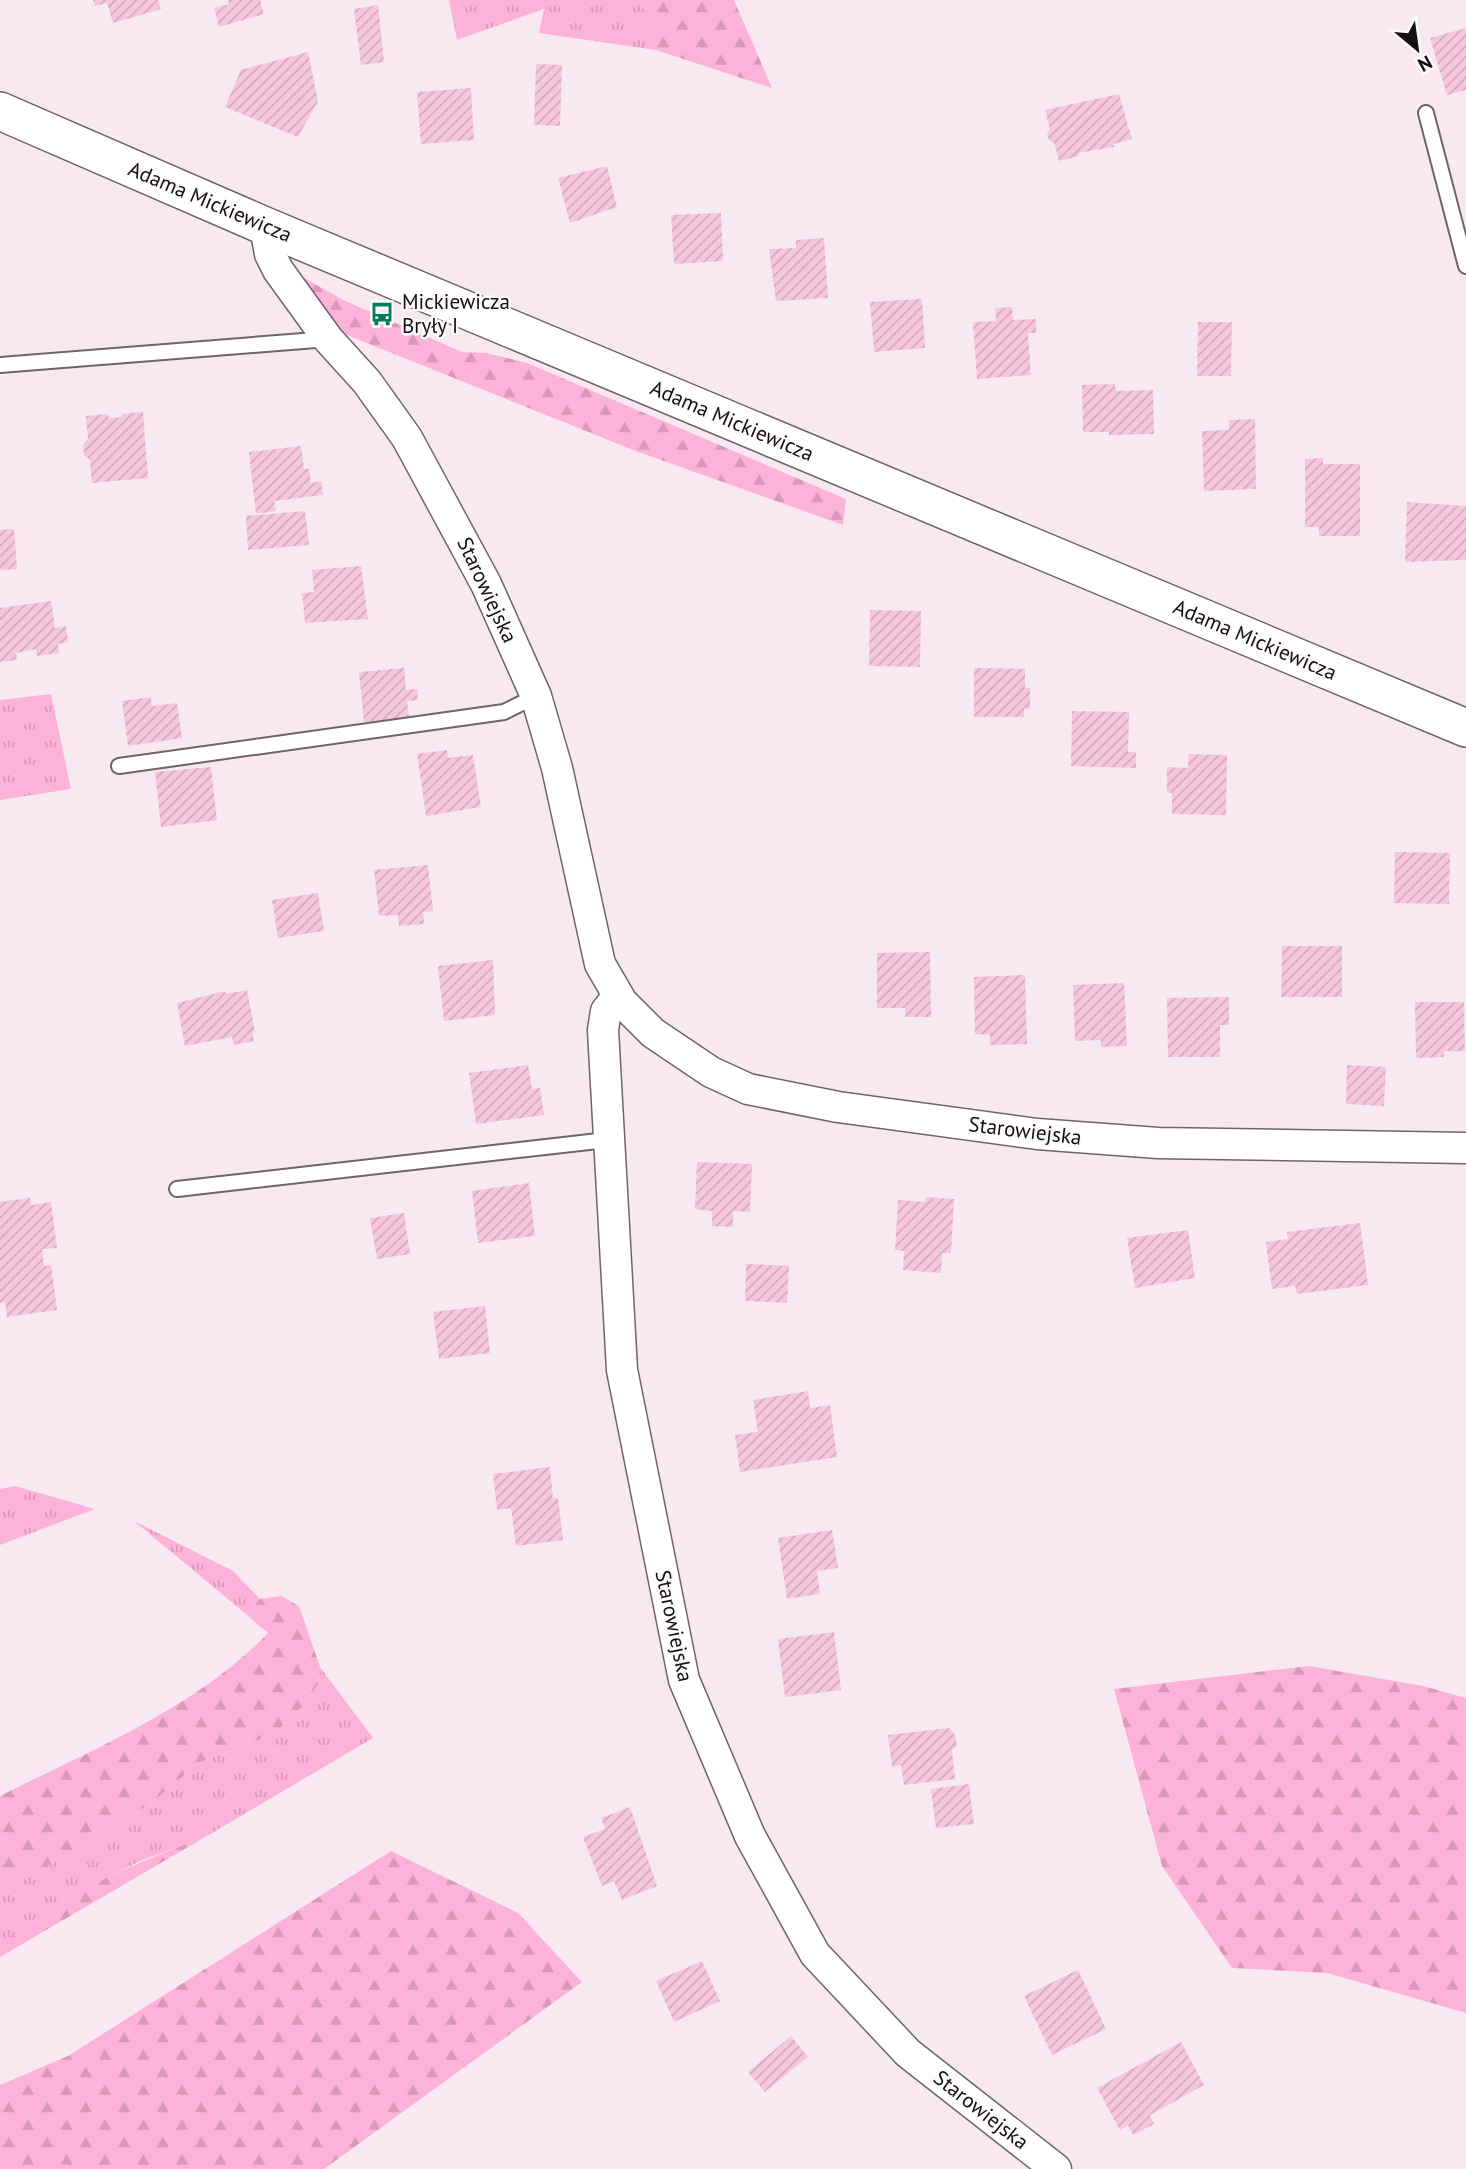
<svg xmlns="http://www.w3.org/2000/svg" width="1466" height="2169" viewBox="0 0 1466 2169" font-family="'PT Sans',sans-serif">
<defs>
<pattern id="grass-tufts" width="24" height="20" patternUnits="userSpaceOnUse" patternTransform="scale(1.75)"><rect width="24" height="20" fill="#fcb2d9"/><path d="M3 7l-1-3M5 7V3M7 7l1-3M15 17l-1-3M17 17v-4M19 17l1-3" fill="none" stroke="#d798b9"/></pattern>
<pattern id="forest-firs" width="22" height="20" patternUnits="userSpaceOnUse" patternTransform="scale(1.75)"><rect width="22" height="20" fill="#fcb2d9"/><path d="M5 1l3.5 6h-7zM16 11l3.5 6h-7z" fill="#d798b9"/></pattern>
<pattern id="building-hatch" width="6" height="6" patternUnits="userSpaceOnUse" patternTransform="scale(1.75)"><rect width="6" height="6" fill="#f6c6de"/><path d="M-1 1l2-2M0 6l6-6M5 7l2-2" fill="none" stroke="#d2a9bd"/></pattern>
</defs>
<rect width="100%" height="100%" fill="#f8e9f1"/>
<path fill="url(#grass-tufts)" d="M449,0H641L656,50L539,33L544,9L457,40Z
M51,694L71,789L0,800V700Z
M15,1486L95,1509L0,1545V1489Z
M134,1521L233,1571L260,1599L247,1615Z
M320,1667L373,1738L207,1836L140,1861L66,1899L24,1931L0,1942V1889L81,1849L154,1801L198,1763L274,1734L303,1706L318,1684Z"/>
<path fill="url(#forest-firs)" d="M641,0H734L772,88L656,50Z
M299,275L343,300L462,352L486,353L527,363L846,499L843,525L633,450L342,333Z
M281,1596L299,1606L320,1667L318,1684L303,1706L274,1734L198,1763L154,1801L81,1849L0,1889V1796C91,1750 196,1708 268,1633L247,1615L260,1599Z
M1309,1666L1423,1686L1466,1698V2013L1327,1973L1232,1968L1162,1866L1114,1689Z
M207,1836L0,1957V1942C26,1930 44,1912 68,1898C112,1873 159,1854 207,1836Z
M391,1851L518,1913L582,1982L324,2169H0V2085L68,2056Z"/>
<path fill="url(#building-hatch)" d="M93,0H158L161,9L113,23L107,3L95,6Z
M228,0H260L264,14L219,27L214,8L229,4Z
M378,5L384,62L361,65L354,9Z
M1466,28V90L1447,95L1430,38Z
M308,52L318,101L298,137L225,107L241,70Z
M536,64L562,65L560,126L534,125Z
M471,88L474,140L421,144L417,92Z
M1119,94L1132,139L1114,144V147L1078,153L1079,156L1059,161L1054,143L1049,140L1047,133L1050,129L1045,110Z
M607,166L617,207L570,223L558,178Z
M721,213L723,261L674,264L671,215Z
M824,238L828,298L776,301L769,249L796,248V240Z
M922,299L925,348L874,352L870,302Z
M1012,307L1013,320L1036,319V333H1028L1031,375L977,379L973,322L996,321L995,308Z
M1198,322H1232L1231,376H1197Z
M1115,384L1116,391L1153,390L1154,434L1109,435V432H1083L1082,385Z
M143,412L148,478L92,483L90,460L84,455L83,445L88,439L86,416L108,414L109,418L122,417V414Z
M1255,419L1256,489L1204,491L1202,431L1229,430V420Z
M301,446L304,469H309L311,483L321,481L323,495L274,501L276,511L256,514L249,452Z
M1323,458V464H1360V536H1319V527H1305V459Z
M1407,502L1466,506V560L1405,562Z
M305,511L309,545L248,550L246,516Z
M14,529L17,569L0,570V530Z
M361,566L368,619L305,623L302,593L314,592L312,570Z
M51,601L55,628L66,626L68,642L58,644L59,653L37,656L36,649L16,653L17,660L0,662V608Z
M870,610L921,611L920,667L869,666Z
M404,668L406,690L417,689L418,700L407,701L409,718L364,722L359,672Z
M974,668L1025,669V688H1030V709L1024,708V717H974Z
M151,697L152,706L177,703L182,738L128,746L122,701Z
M1072,711L1129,712L1128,752H1136V768L1071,766Z
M447,750L448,758L473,755L481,807L426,816L417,754Z
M1189,754L1227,755L1226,815L1172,814V793L1167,792V767L1188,768Z
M211,767L217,820L161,827L155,772Z
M1395,852L1450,853L1449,904L1394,903Z
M428,865L433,911L423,912L424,924L399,926L398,915L379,916L374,870Z
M318,893L324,931L278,938L272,900Z
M1282,946H1342V997H1281Z
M930,952L931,1017H905V1008H877V953Z
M493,960L495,1015L444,1021L438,966Z
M1025,975L1027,1044L990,1045V1035L975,1034L974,977Z
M1124,983L1127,1046L1101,1047V1040L1075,1041L1073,985Z
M247,990L255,1032L252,1033L254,1041L234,1045L232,1037L185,1046L177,1003L225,991L226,994Z
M1229,997V1025H1220V1057H1168L1167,998Z
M1415,1002H1464L1465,1051H1444V1057L1416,1058Z
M528,1065L532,1089L540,1088L544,1115L476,1124L469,1073Z
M1347,1065L1386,1067L1384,1106L1346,1104Z
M697,1162L752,1164L750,1212L733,1211V1227L712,1226V1211L695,1209Z
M529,1183L535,1236L478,1243L472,1191Z
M926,1197L954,1199L951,1253H942L941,1273L903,1270L904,1251L895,1250L898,1200L925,1202Z
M30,1198L31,1205L51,1202L57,1248L42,1249L44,1266L51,1265L57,1310L7,1317L5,1302L0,1303V1202Z
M404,1213L410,1254L377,1259L370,1218Z
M1360,1223L1368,1285L1297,1294L1295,1286L1272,1289L1266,1242L1288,1239L1287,1232Z
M1188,1230L1195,1278L1135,1288L1127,1238Z
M746,1264L789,1266L787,1303L745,1301Z
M485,1306L490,1353L439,1359L433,1312Z
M808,1391L810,1408L830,1405L837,1457L740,1472L735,1435L758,1432L753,1400Z
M550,1467L553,1498H558L563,1540L516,1546L511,1508L497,1510L493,1474Z
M832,1530L838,1568L817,1571L820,1594L787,1599L778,1538Z
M834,1632L841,1690L785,1697L778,1639Z
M949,1728L955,1735L957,1746L952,1750L955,1779L904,1785L901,1765L892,1767L888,1735Z
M969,1784L974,1824L936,1828L931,1789Z
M630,1807L657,1886L622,1900L614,1881L602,1886L583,1837L605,1829L601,1818Z
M702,1961L720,2001L674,2022L656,1981Z
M1078,1970L1106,2029L1052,2055L1024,1996Z
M791,2036L808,2057L765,2092L748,2072Z
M1181,2042L1204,2085L1150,2115L1154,2124L1133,2135L1128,2125L1120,2130L1097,2088Z"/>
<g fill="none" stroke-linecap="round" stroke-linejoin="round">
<g stroke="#70646a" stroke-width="18">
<path id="service" d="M1426,113L1466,266
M0,365L328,339
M119,766L504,712L536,696
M177,1189L607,1140"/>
</g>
<g stroke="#70646a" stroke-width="33">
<path id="minor" d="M265,226L270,254L278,270L328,339L367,382L407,438L486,584L536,696L557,768L600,964L622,1002L653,1033L711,1072L748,1089L838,1107L1037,1134L1158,1143L1466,1148
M618,996L606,1011L603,1030L622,1370L684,1680L750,1836L815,1954L908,2053L1056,2169"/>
</g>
<g stroke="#70646a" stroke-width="40">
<path id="tertiary" d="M0,111L265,226L1466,728"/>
</g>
<use href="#service" stroke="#fff" stroke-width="14"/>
<use href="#minor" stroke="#fff" stroke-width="30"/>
<use href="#tertiary" stroke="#fff" stroke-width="37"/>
</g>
<defs>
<g id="bus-bare" transform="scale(1.89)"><path d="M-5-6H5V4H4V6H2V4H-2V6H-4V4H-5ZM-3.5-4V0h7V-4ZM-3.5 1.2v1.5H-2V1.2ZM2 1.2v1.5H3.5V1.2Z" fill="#017d5c" stroke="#fdfafc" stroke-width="2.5" paint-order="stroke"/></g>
</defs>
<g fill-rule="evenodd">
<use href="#bus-bare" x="382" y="314"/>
</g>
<g text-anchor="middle" stroke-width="5" stroke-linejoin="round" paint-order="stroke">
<g font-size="21" fill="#140f11" stroke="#fdfafc">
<text transform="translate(210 202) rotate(23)" y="7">Adama Mickiewicza</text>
<text transform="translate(732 421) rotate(23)" y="7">Adama Mickiewicza</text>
<text transform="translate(487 590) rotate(65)" y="7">Starowiejska</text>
<text transform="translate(1255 640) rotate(23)" y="7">Adama Mickiewicza</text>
<text transform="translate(1025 1131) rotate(7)" y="7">Starowiejska</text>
<text transform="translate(674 1626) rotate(78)" y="7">Starowiejska</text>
<text transform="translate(981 2110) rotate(38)" y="7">Starowiejska</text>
</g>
<g font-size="21" fill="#140f11" stroke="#fdfafc" text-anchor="start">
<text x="402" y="309">Mickiewicza<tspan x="402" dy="24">Bryły I</tspan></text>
</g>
</g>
<g transform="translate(1417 49) rotate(151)" stroke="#fdfafc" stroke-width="5" paint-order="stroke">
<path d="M0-5L12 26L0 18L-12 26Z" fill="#140f11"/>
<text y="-10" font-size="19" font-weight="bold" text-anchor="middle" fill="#140f11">N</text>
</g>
</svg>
